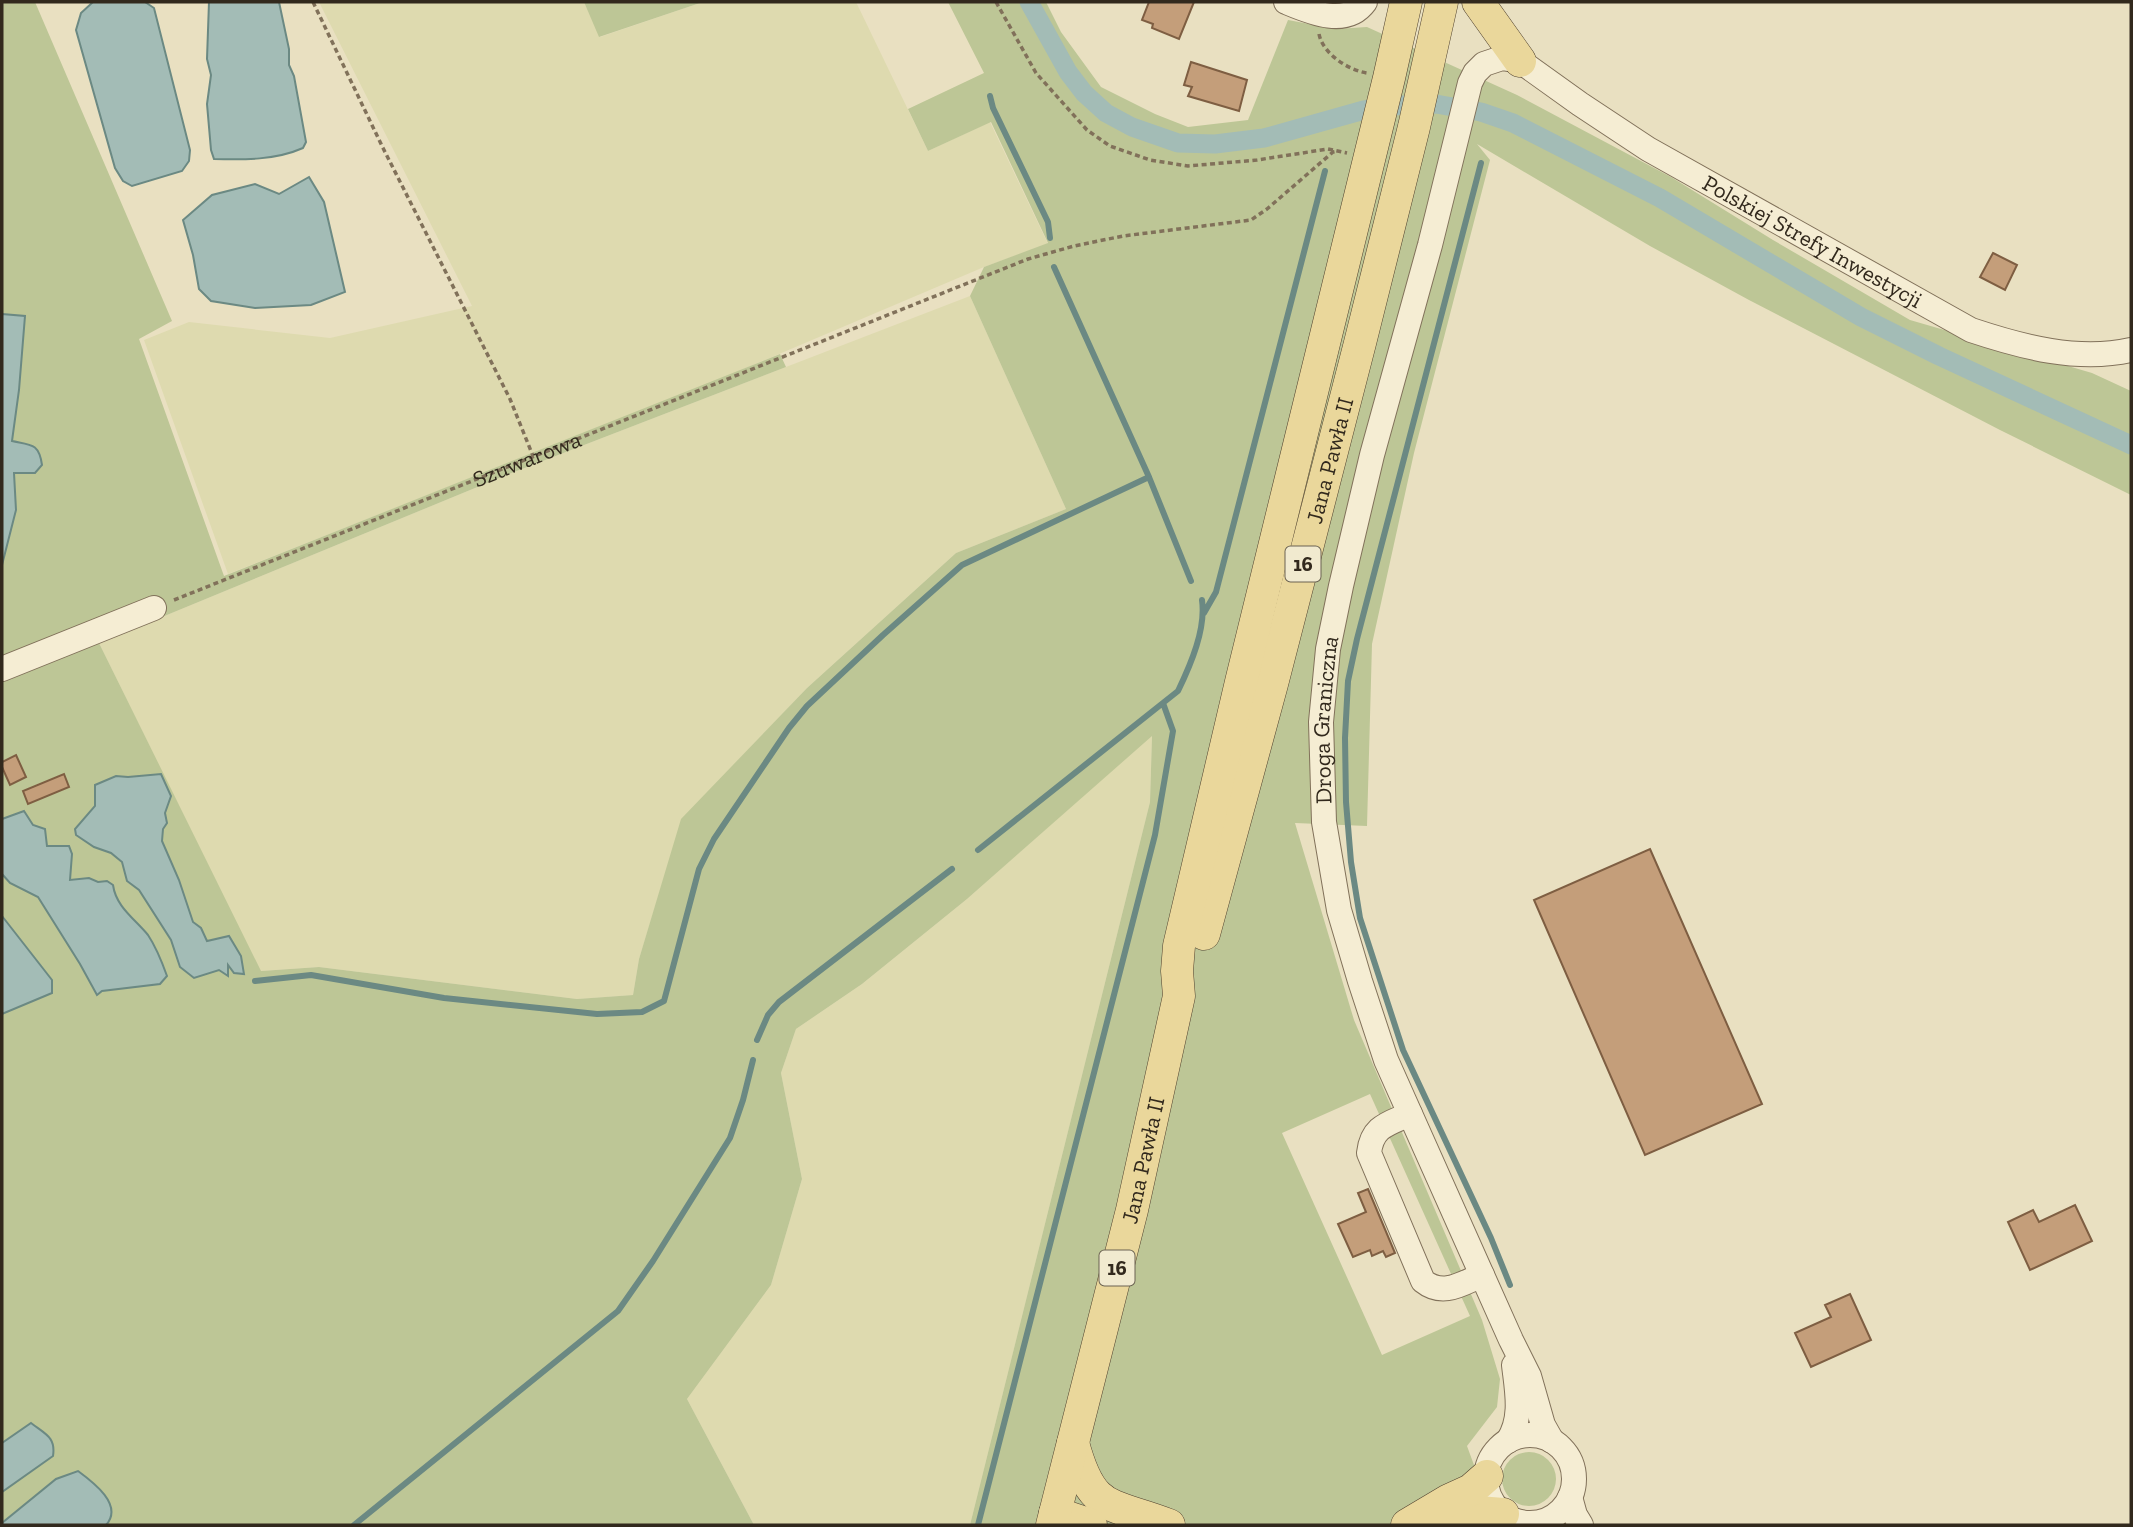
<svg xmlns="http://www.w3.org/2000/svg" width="2133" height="1527" viewBox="0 0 2133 1527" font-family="'Zilla Slab',serif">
<rect width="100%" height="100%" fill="#e9e0c1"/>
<path fill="#dedaaf" d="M319,2H584L600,37L703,2H856L928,151L990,122L1048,244L984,267L713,382L228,574L144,340L189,322L330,338L472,306Z
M970,296L1066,509L956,553L807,688L682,819L639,959L633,995L577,999L319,967L260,971L99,643L509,474Z
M1152,735L1150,802L970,1525H754L687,1399L771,1285L802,1179L781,1073L796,1029L862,984L967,899Z"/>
<path fill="#bdc696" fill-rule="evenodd" d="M2,2H35L172,321L139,339L224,576L780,354L786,367L509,474L99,643L261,971L319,967L577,999L633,995L639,959L681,819L807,688L956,553L1066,509L970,296L984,267L1048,243L991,122L928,151L908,109L984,73L948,2H1046L1061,32L1101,87L1155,114L1188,127L1248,120L1288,20L1336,29L1367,27L1517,95L1671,177L1773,240L1910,320L2092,373L2131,391V495L2000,430L1749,300L1650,246L1477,144L1490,160L1414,453L1372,644L1367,826L1295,823L1354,1020L1482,1320L1500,1379L1497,1407L1467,1446L1496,1525H970L1150,802L1152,736L967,899L862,984L796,1029L781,1073L802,1179L771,1285L687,1399L754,1525H2ZM1370,1094L1470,1316L1382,1355L1282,1133Z
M584,2H703L599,37Z
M1502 1479a27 27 0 1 1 54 0a27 27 0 1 1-54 0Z"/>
<path fill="#a3bcb6" stroke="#6b8983" stroke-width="2" d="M93,2H145L154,8L190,150L189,161L182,171L132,186L123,181L115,168L76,30L81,13Z
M209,2H279L289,49V65L294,76L306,142L303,148C276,160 244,160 214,159L211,150L207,104L211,75L207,59Z
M309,177L324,202L345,292L311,305L255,308L211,301L199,289L193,255L183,220L212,195L255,184L279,194Z
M2,314L25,316L19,390L12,441C31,445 39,443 42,465L35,473H14L16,510L2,565Z
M161,774L171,796L165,813L167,823L163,829L162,841L179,880L193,922L201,928L207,941L229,936L241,956L244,974L234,973L228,965V976L219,970L194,978L180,967L171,940L139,890L127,881L122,862L111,853L94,847L76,835L75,829L95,806V785L116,776L128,777Z
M24,811L33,825L45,829L47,846H69L72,854L70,880L89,878L98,882L107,881L113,885C116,907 135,919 148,935C156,947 162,962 167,976L160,984L102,991L97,995L80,964L38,897L10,883L2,874V819Z
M2,916L52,980V993L2,1014Z
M31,1423C45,1434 56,1437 53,1456L2,1492V1443Z
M78,1471C93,1482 124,1505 106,1525H2V1523L56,1479Z"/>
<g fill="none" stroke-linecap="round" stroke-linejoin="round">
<path stroke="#6b8983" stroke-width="6" d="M990,96L993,108L1048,222L1050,238
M1481,163L1357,639L1348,681L1345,738L1346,802L1351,862L1360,918L1403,1050L1491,1238L1510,1285
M1149,477L1191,581
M1204,613L1216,592L1325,171
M978,850L1178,691C1191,664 1206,629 1202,600
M255,981L311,975L444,998L597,1014L642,1012L664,1001L699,869L714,839L789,728L807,706L883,635L962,565L1149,477L1054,267
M757,1040L768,1015L779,1002L952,869
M354,1525L618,1311L653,1261L730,1138L743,1100L753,1060
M978,1525L1155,835L1173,731L1163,703"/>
<path stroke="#a3bcb6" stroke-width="19" d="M1029,2L1068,72L1084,93L1106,113L1132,127L1178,143L1215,144L1264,138L1364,110L1403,105L1436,104L1481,112L1513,123L1660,198L1861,317L1939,356L2131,445"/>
</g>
<path fill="#c49e7a" stroke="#7e5e42" stroke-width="2" d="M1149,2H1194L1179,39L1152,28L1153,24L1142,20Z
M1191,62L1247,80L1239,111L1188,96L1192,87L1184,85Z
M1993,253L2017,265L2005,290L1980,277Z
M16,755L26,777L10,785L2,767V762Z
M64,774L69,787L28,804L23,791Z
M1650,849L1762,1104L1645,1155L1534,900Z
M1368,1189L1395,1253L1386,1257L1383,1251L1372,1256L1370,1250L1353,1257L1338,1224L1366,1212L1358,1193Z
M2075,1205L2092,1241L2030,1270L2008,1222L2033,1210L2039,1222Z
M1850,1294L1871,1340L1811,1367L1795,1333L1831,1317L1825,1305Z"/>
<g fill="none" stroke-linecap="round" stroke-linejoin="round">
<g stroke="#81715a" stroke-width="26">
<g id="minor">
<path d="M1286,2C1310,12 1346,28 1365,2"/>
<path d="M2,669L154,608"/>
<path d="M1410,1114C1388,1124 1372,1126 1369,1153L1423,1281C1443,1297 1461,1284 1482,1275"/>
<circle cx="1530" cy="1479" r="44"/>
<path d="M1508,1441C1523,1418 1517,1391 1514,1365"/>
<path id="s2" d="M1552,1441L1543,1425L1529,1376L1511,1340L1386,1060L1360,981L1339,910L1324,822L1321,722L1328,649L1341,586L1372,455L1430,245L1470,83L1475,73L1484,64L1502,58L1520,61L1580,104L1648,149L1971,330C2022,347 2078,362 2131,350"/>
<path d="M1570,1497L1575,1515L1581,1525"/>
</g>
</g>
<g stroke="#4f402e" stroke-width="33">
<g id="major">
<path d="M1478,2L1520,61"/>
<path id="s3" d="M1204,934L1272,684L1360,343L1414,127L1442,2"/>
<path d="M1073,1443C1092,1514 1110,1502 1169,1525"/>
<path d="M1055,1513L1091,1525"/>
<path d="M1433,1523L1478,1512L1503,1514"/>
<path id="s4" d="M1052,1525L1132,1210L1179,996L1177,971L1179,946L1241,682L1389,78L1406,2"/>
<path d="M1407,1525L1449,1500L1471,1490L1487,1476"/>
</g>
</g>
<g stroke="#81715a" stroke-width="3.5" stroke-dasharray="5 3.5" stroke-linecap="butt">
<path d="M313,2L383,148L510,399L533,456"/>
<path d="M996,2L1036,73L1087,130L1110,146L1150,160L1188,166L1257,160L1328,149L1347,153"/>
<path d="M1319,34C1323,54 1348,70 1367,73"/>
<path id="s1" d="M174,600L1028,259L1074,246L1123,236L1251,220L1267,209L1333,152L1338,151"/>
</g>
<use href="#minor" stroke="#f5edd3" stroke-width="24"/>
<use href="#major" stroke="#ead79b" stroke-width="32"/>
</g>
<g text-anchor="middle" stroke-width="7" stroke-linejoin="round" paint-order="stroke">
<g fill="#f1eacf" stroke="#6b6352" stroke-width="2">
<rect x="1285.5" y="546.5" width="35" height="35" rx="5"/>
<rect x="1099.5" y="1250.5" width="35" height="35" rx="5"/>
</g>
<g font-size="21" font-weight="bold" fill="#32291d">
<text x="1303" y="571">16</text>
<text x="1117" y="1275">16</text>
</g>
<g font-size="23" fill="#32291d" stroke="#f1eacf">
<text dy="8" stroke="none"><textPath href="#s2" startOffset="1825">Polskiej Strefy Inwestycji</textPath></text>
<text dy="8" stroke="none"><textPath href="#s1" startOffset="380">Szuwarowa</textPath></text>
<text dy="8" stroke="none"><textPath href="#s3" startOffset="490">Jana Pawła II</textPath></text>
<text dy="8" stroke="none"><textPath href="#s2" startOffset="765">Droga Graniczna</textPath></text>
<text dy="8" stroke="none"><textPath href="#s4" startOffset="376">Jana Pawła II</textPath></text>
</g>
</g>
<rect width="2133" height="1527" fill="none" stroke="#32291d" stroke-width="7"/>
</svg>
